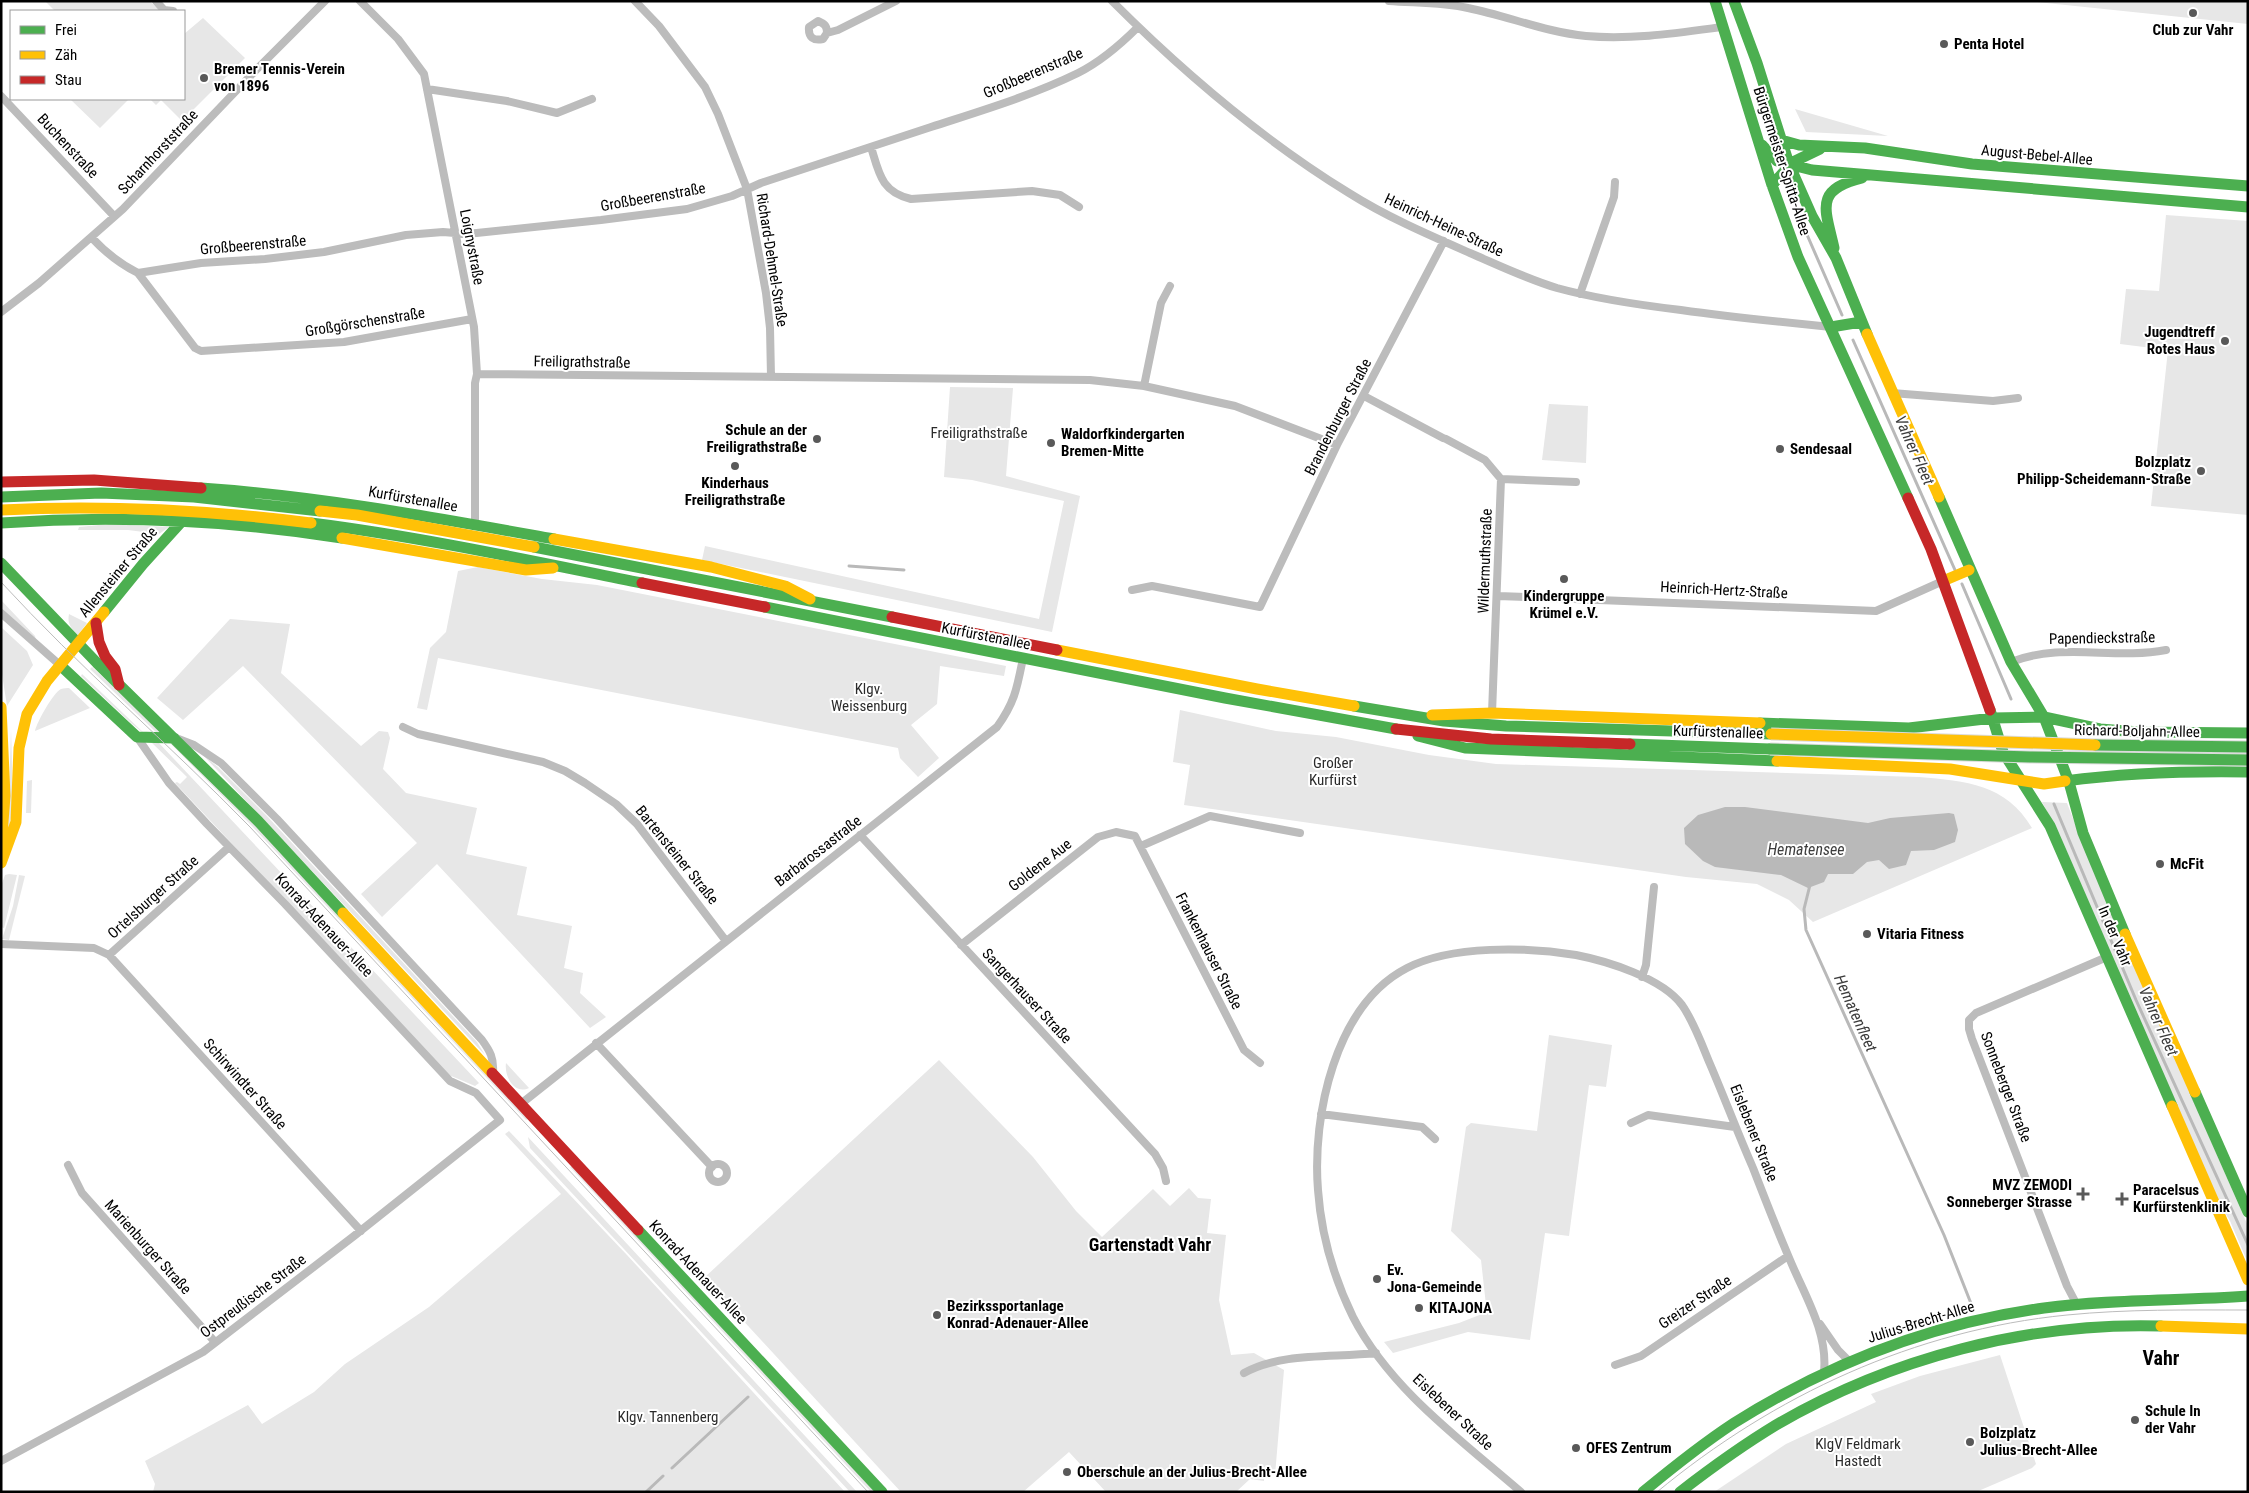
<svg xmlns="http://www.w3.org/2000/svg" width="2249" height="1493" viewBox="0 0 2249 1493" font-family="'Roboto Condensed',sans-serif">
<rect width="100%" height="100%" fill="#fff"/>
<path fill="#e7e7e7" d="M45,1H150L160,11H55Z
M2028,1H2248V24Z
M203,18L245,58L182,121L161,100L156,105L150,99H184V34Z
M70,99H129L100,128Z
M1795,109L1888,136L1806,132Z
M2166,215L2248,221V515L2151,506L2168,350L2120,344L2126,289L2159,291Z
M950,387L1013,388L1006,476L1080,496L1052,632L702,560L705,546L1039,619L1064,501L972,480L944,477Z
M1549,404L1588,406L1586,463L1542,460Z
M109,524L169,527L159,534L128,530H78L79,527Z
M478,567L542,579L597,585L1006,666L1004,676L940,666L937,704L911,725L939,758L918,777L900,758L898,748L438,658L427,710L417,708L430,648L446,632L458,571Z
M1,600L35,636L36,640L1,609Z
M69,614L87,623L78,635C71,628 67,624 69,614Z
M230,619L290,624L281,673L361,746L379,731L388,732L390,738L383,769L406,793L477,808L466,854L527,867L517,915L572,926L564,968L583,973L580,993L606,1017L590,1028L437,864L382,917L361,894L417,843L243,666L183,720L157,698Z
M1,627L27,651L33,665L7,706L1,668Z
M92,667L164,733L158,734L90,669Z
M82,674L146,735L132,724L81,676Z
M69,688L90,708L35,731C37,722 53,693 61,689C64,688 67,688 69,688Z
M1180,710L1276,731L1336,737L1429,755L1496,764L1919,777C1966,781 2006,784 2032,828L1813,922L1789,900L1757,884L1686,877L1184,805L1190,765L1173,762Z
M11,729L13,802L9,832L8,831Z
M168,741H172L255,824L528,1119L526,1120L252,826Z
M151,742H158L479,1083L475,1086L449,1075L175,783L177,782L180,784L187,777Z
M202,754L218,767L266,815L477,1042L485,1055Z
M32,780L31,813H26L27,781Z
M2042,802L2067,803L2094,873L2248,1226V1263L2230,1221L2213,1193L2059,833Z
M9,874L17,875L4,928L1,927V886L5,875Z
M19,875L25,876L9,940L2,939L13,906Z
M1549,1035L1612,1045L1606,1087L1589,1085L1569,1236L1545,1233L1530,1340L1468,1332L1393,1353L1384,1342L1459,1323L1482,1314L1486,1305L1481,1260L1451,1231L1466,1127L1471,1123L1537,1131Z
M939,1060L1033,1157L1076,1211L1102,1237L1153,1189L1170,1206L1189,1188L1198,1198L1211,1199L1207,1233L1226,1235L1219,1300L1231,1355L1254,1353L1284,1370L1275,1475L1264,1474V1481L1250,1479L1236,1492H1106L1069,1452L1023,1492H901L704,1278Z
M506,1063L529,1088C514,1095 504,1076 506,1063Z
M509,1131L627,1255L845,1492H153L155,1484L145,1461L248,1405L262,1424L314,1392L345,1364L429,1307L561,1194L505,1134Z
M528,1137L857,1492H850L530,1148Z
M572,1166L875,1492H871L570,1167Z
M2000,1355L2036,1464L2032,1468L1976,1492H1714L1786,1444L1876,1402L1871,1394L1920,1376Z"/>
<path fill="#b9b9b9" d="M1725,807H1745L1868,823L1890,818L1949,813L1954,814L1958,830L1955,842L1934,850L1911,851L1906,865L1889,869L1879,860L1867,862L1853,874H1828L1824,882L1808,888L1781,875L1715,867L1703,861L1685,844L1684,828L1698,815Z"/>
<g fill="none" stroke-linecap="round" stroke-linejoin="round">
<path stroke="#b9b9b9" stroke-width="3" d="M1798,214L1842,315
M1853,340L1955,570
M849,566L904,570
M1962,584L2011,699
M2054,804L2136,1000L2248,1245
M1810,885L1804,909L1806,930L1944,1235L1972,1306
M672,1468L748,1397
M646,1492L663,1476"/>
<path stroke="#bcbcbc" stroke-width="8" d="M156,1L164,10L173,11
M360,1L398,39L424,74L474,327L477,374L475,383V525
M635,1L659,26L705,87L718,114L747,189L766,293L770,328L771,377
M1112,1C1183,72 1263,140 1349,193C1387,217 1429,235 1470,253C1498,265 1527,279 1557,288C1597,299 1639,305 1681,310C1731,317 1780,322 1831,327
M1389,1C1415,3 1443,2 1468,8C1508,16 1545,32 1586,36C1631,40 1677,33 1722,27
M827,33C827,26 825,24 818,21L809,27C808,38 814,41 823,39L827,33L838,30L896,1
M427,89L507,101L557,113L592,99
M1,96L114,216
M871,147C879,173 881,192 911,199L1032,191L1060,195L1079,207
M92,238C105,252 120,264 138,273L195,348L201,351L344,342L472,319
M138,273L201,263L265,259L324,252L406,235L443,232L467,234L601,220L687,209L732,196L761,183C818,164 874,146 931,127C980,111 1031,96 1078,73C1100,62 1120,45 1138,27
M1580,294L1614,197L1615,182
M1,312L39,283L123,209L257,69L325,1
M477,374L1090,380L1144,386L1235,406L1337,445
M1144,386L1161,303L1170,286
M1892,393L1993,401L2018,398
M1364,396L1443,438
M1446,439L1485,460L1501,479L1492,713
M1501,479L1576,482
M1132,590L1152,586L1260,607L1337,445L1444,241
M1498,596L1876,611L1943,581
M1,613L61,666
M2011,662C2062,642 2114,660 2166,650
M403,727L418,734L543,762L565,771L585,783L616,804L637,824L726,941
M176,738L194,745L221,763L277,819L482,1040C490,1051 494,1058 493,1072
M860,835L1155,1154L1163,1168L1166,1181
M1141,846L1210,816L1300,833
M1,944L94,948L109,955L229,847
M961,945L1098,837L1116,832L1135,836L1244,1050L1260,1063
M109,955L361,1231
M1642,977L1646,965L1654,887
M596,1043L712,1167
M522,1103L997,727C1015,702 1017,688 1023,658
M1321,1114L1422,1127L1435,1139
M1631,1123L1648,1115L1735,1127
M709 1173a9 9 0 1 1 18 0a9 9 0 1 1-18 0Z
M68,1165L82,1193L215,1342
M2077,1305L2067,1286L1972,1039L1969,1029V1020L1976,1013L2107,957
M1820,1324L1838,1350L1849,1361
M1615,1365L1641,1356L1788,1256
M1244,1373C1282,1352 1333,1358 1376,1353
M1,1461L203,1352L354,1236L500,1120L476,1093L450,1081L285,904L207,824L169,783L137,737
M1521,1492C1461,1440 1390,1389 1353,1317C1334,1278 1321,1233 1318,1190C1312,1116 1335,1005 1407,968C1451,945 1528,947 1576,955C1607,961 1662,978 1682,1005C1694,1022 1702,1045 1710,1064C1725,1099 1738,1134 1753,1168C1765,1199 1777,1230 1790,1260C1805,1296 1828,1332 1824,1372"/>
<path stroke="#4caf50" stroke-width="11" d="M1715,1L1772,185L1798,257L1908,498
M1734,1L1757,63L1789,164L1812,216L1836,258L1867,334
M1781,140L1799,145L1865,148L1972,164L2248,186
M1762,145L1777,161L1812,170L2248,207
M1772,185L1793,162L1820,149
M1834,248C1825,208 1814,190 1862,178
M1831,327L1861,322
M201,488C320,496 437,518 554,539
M1,497L101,493L194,497L320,511
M1939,497L2011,662L2044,717L2069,782L2083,833L2125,934
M1,523C115,515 228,520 342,538
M311,523C422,537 532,561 642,583
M534,547L892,617
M1,563L97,663L258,821L343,913
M765,607L1225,698L1396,729
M104,612L143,564L183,520
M61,666L137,737L174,738
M1354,706L1444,721L1506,726L1771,734
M1990,710L2003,752L2050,826L2172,1106
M1760,723L1909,728L1993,718L2044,717L2100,729L2139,732L2248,733
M1418,736L1465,748L1777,761
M1630,744L1770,749
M2065,781C2126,773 2186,771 2248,772
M2195,1092L2248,1212
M638,1230L882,1492
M1643,1492C1672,1468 1702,1444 1734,1423C1828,1364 1933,1323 2044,1308C2111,1299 2180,1301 2248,1296
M1680,1492C1711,1468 1743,1445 1776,1425C1891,1358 2028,1322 2161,1326"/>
<path stroke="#ffc107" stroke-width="11" d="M1867,334L1939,497
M1,510C105,505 208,510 311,523
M320,511L357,515L534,547
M342,538L526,570L553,568
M554,539L711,567L785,586L810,599
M1943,581L1969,570
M1057,650L1257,689L1354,706
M1,707L5,796L1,848
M1432,715L1492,713L1760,723
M1777,761L1950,769L2044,784L2065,781
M1,863L16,822L19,748L27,714L47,681L104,612
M343,913L492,1073
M2125,934L2195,1092
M2172,1106L2248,1280
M2161,1326L2248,1329"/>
<path stroke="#c62828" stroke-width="11" d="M1,482L94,480L201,488
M1908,498L1931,549L1990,710
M642,583L765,607
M892,617L1057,650
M96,623L99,642L105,656L115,669L119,685
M1396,729L1491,739L1630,744
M492,1073L638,1230"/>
<path stroke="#bcbcbc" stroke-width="1" d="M1,582C80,668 169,744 250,827L868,1492
M1657,1492C1774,1395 1915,1330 2067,1315C2127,1309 2188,1310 2248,1310"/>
<g stroke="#dbdbdb" stroke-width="13" stroke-linecap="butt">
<path id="fast-bridge" d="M2095,745L2248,747
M1770,749L2030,757L2248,760"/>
</g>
<g stroke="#dbdbdb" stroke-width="13" stroke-linecap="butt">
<path id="slow-bridge" d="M1771,734L2095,745"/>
</g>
<use href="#fast-bridge" stroke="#4caf50" stroke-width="11"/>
<use href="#slow-bridge" stroke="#ffc107" stroke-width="11"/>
</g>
<g fill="#595959" stroke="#fff" stroke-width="2">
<circle cx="2193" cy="13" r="5"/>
<circle cx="1944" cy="44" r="5"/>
<circle cx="204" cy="78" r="5"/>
<circle cx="2225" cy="341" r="5"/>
<circle cx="817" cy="439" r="5"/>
<circle cx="1051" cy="443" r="5"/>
<circle cx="1780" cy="449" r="5"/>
<circle cx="735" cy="466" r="5"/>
<circle cx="2201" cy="471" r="5"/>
<circle cx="1564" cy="579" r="5"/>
<circle cx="2160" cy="864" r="5"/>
<circle cx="1867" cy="934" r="5"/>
<path d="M2080.5 1186.5h5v5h5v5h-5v5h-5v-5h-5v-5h5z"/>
<path d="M2119.5 1191.5h5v5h5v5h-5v5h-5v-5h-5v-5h5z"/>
<circle cx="1377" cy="1279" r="5"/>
<circle cx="1419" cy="1308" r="5"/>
<circle cx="937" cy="1315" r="5"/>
<circle cx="2135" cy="1420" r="5"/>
<circle cx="1970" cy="1442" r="5"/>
<circle cx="1576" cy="1448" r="5"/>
<circle cx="1067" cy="1472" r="5"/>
</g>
<g text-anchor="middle" stroke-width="4" stroke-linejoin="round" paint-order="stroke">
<g font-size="15" font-weight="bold" fill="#000" stroke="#fff" text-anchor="start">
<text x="2193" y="35" text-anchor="middle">Club zur Vahr</text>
<text x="1954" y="49">Penta Hotel</text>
<text x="214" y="74">Bremer Tennis-Verein<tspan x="214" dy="17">von 1896</tspan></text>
<text x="2215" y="337" text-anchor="end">Jugendtreff<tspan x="2215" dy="17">Rotes Haus</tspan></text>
<text x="807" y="435" text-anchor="end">Schule an der<tspan x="807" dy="17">Freiligrathstraße</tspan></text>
<text x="1061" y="439">Waldorfkindergarten<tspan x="1061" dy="17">Bremen-Mitte</tspan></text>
<text x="1790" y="454">Sendesaal</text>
<text x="2191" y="467" text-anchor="end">Bolzplatz<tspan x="2191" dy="17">Philipp-Scheidemann-Straße</tspan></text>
<text x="735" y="488" text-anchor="middle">Kinderhaus<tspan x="735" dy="17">Freiligrathstraße</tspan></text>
<text x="1564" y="601" text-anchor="middle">Kindergruppe<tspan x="1564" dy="17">Krümel e.V.</tspan></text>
<text x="2170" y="869">McFit</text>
<text x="1877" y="939">Vitaria Fitness</text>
<text x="2072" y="1190" text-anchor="end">MVZ ZEMODI<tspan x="2072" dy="17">Sonneberger Strasse</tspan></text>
<text x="2133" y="1195">Paracelsus<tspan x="2133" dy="17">Kurfürstenklinik</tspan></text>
<text x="1387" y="1275">Ev.<tspan x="1387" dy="17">Jona-Gemeinde</tspan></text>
<text x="947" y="1311">Bezirkssportanlage<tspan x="947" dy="17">Konrad-Adenauer-Allee</tspan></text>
<text x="1429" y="1313">KITAJONA</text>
<text x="2145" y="1416">Schule In<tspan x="2145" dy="17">der Vahr</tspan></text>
<text x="1980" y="1438">Bolzplatz<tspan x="1980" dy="17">Julius-Brecht-Allee</tspan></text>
<text x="1586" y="1453">OFES Zentrum</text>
<text x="1077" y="1477">Oberschule an der Julius-Brecht-Allee</text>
</g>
<g font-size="15" fill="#000" stroke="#fff">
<text transform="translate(1033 73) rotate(-23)" y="5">Großbeerenstraße</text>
<text transform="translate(68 146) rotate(47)" y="5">Buchenstraße</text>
<text transform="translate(158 152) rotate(-47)" y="5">Scharnhorststraße</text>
<text transform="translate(2037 155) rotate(5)" y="5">August-Bebel-Allee</text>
<text transform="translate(1782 161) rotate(72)" y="5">Bürgermeister-Spitta-Allee</text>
<text transform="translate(653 197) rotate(-10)" y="5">Großbeerenstraße</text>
<text transform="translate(1444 225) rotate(25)" y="5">Heinrich-Heine-Straße</text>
<text transform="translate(253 245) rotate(-5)" y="5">Großbeerenstraße</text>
<text transform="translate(472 247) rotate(79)" y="5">Loignystraße</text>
<text transform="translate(772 260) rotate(81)" y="5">Richard-Dehmel-Straße</text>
<text transform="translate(365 322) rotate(-9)" y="5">Großgörschenstraße</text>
<text transform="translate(582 362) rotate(1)" y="5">Freiligrathstraße</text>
<text transform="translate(1338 417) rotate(-63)" y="5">Brandenburger Straße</text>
<text transform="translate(413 499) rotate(10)" y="5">Kurfürstenallee</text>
<text transform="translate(1485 561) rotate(-88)" y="5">Wildermuthstraße</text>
<text transform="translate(118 572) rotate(-50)" y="5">Allensteiner Straße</text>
<text transform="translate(1724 590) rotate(3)" y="5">Heinrich-Hertz-Straße</text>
<text transform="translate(986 636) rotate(11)" y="5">Kurfürstenallee</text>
<text transform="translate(2102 638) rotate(-1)" y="5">Papendieckstraße</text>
<text transform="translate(2137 731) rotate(1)" y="5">Richard-Boljahn-Allee</text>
<text transform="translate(1718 732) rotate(2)" y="5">Kurfürstenallee</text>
<text transform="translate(818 851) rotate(-38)" y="5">Barbarossastraße</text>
<text transform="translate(677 855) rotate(51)" y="5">Bartensteiner Straße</text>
<text transform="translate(1040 865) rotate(-38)" y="5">Goldene Aue</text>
<text transform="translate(153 897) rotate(-42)" y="5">Ortelsburger Straße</text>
<text transform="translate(324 925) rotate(47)" y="5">Konrad-Adenauer-Allee</text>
<text transform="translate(2115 936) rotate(67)" y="5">In der Vahr</text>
<text transform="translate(1209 951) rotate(63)" y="5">Frankenhauser Straße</text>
<text transform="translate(1027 996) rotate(47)" y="5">Sangerhauser Straße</text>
<text transform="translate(245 1084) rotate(48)" y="5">Schirwindter Straße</text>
<text transform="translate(2006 1087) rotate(69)" y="5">Sonneberger Straße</text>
<text transform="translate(1754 1133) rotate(68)" y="5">Eislebener Straße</text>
<text transform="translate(148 1247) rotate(48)" y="5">Marienburger Straße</text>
<text transform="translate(698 1272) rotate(47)" y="5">Konrad-Adenauer-Allee</text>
<text transform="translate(253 1296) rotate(-37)" y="5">Ostpreußische Straße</text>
<text transform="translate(1695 1302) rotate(-34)" y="5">Greizer Straße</text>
<text transform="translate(1921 1322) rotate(-17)" y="5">Julius-Brecht-Allee</text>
<text transform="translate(1453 1412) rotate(43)" y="5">Eislebener Straße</text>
</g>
<g font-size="15" fill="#2b2b2b" stroke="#fff">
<text x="979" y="438">Freiligrathstraße</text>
<text x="869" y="694">Klgv.<tspan x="869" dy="17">Weissenburg</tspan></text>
<text x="1333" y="768">Großer<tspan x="1333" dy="17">Kurfürst</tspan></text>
<text x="668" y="1422">Klgv. Tannenberg</text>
<text x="1858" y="1449">KlgV Feldmark<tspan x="1858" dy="17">Hastedt</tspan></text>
</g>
<g font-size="16" font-style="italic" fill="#3c3c3c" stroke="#fff">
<text transform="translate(1915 450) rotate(66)" y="6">Vahrer Fleet</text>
<text x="1806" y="855">Hematensee</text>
<text transform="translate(1856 1013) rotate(66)" y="6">Hematenfleet</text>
<text transform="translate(2159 1021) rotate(66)" y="6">Vahrer Fleet</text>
</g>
<g font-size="18" font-weight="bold" fill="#000" stroke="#fff">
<text x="1150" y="1251">Gartenstadt Vahr</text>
</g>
<g font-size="20" font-weight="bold" fill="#000" stroke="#fff">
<text x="2161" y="1365">Vahr</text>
</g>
</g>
<rect width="2249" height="1493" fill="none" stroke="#000000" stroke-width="5"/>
<rect x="10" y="10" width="175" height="90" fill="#ffffff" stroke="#999999"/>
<rect x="20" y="26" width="25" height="8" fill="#4caf50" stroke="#999999"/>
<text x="55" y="35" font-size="15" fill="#000000">Frei</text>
<rect x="20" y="51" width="25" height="8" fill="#ffc107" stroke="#999999"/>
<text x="55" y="60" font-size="15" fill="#000000">Zäh</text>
<rect x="20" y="76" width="25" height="8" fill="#c62828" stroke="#999999"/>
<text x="55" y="85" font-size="15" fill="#000000">Stau</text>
</svg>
